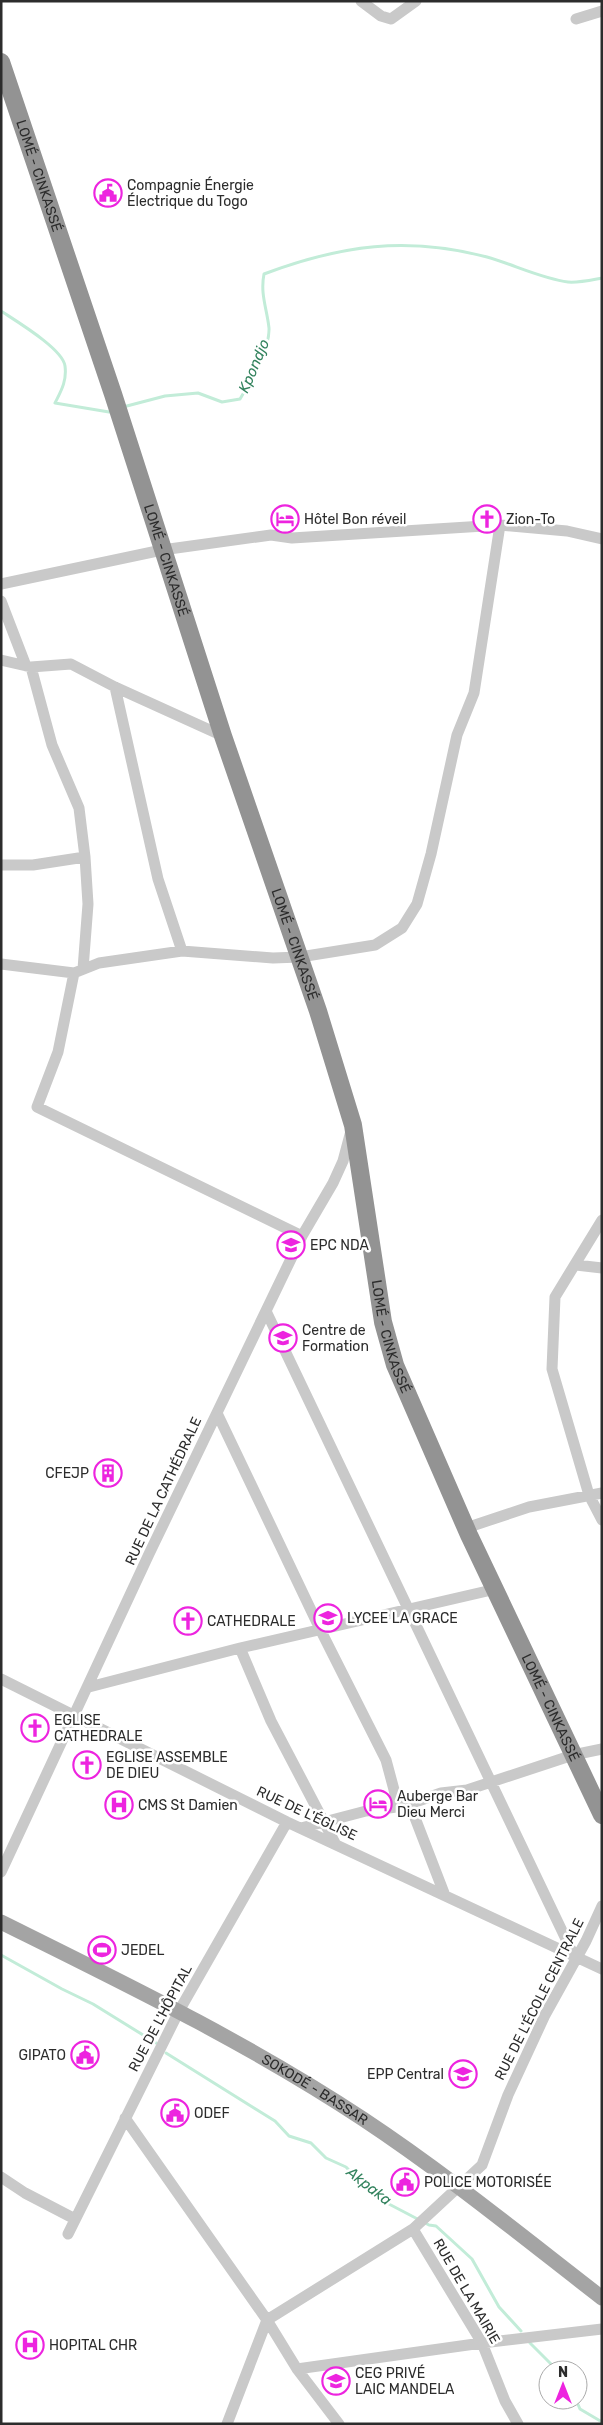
<svg xmlns="http://www.w3.org/2000/svg" width="603" height="2425" viewBox="0 0 603 2425" font-family="Rubik,sans-serif">
<rect width="100%" height="100%" fill="#fff"/>
<g fill="none" stroke-linecap="round" stroke-linejoin="round">
<path stroke="#c2ecd8" stroke-width="3" d="M1,311C16,321 63,349 65,366C67,381 61,391 55,403L109,412L113,411
M123,407L165,396L198,393L222,402L240,399C251,381 270,349 269,328C267,309 260,294 264,274C341,245 407,236 487,257C512,264 543,279 568,282C578,283 591,280 602,278
M1,1955L62,1989L93,2004L156,2043
M166,2053L275,2121L289,2136L311,2143L326,2158L346,2167L362,2184L387,2203L429,2225L436,2226L472,2259L499,2307L521,2331
M530,2343L557,2370
M576,2400L580,2409L602,2422"/>
<path stroke="#c9c9c9" stroke-width="11" d="M361,1L381,16L391,19L416,1
M576,19L602,11
M1,584L162,550L271,535L292,538L500,525L567,531L602,539
M1,601L26,666
M1,660L31,667L71,664L115,687L223,736
M31,667L52,745L79,808L85,857
M115,687L158,879L182,951
M1,865H33L85,857L88,904L83,969
M1,964L74,973L99,963L182,951L273,958L300,957L375,945L402,928L417,904L431,854L457,735L474,693L500,525
M74,973L58,1052L37,1107L302,1236
M602,1220L555,1297L552,1369L589,1495L602,1520
M576,1265L602,1268
M266,1311L575,1958
M217,1413L320,1629L386,1760L397,1801L412,1810L444,1893
M466,1528L529,1507L602,1493
M240,1648L271,1721L335,1843
M1,1679L287,1822L602,1969
M89,1687L240,1648L496,1589
M301,1828L366,1811L404,1806L441,1793L467,1790L573,1755L602,1749
M1,1872L149,1554L302,1236L333,1183L343,1161L351,1131
M125,2118L267,2320L297,2369L339,2424
M1,2177L25,2193L75,2219
M413,2229L482,2343L505,2401L518,2424
M68,2234L179,2011L287,1822
M297,2369L482,2343L602,2329
M227,2424L267,2320L413,2229L482,2165L508,2095L545,2015L586,1941L602,1906"/>
<path stroke="#a4a4a4" stroke-width="15" id="s1" d="M1,1922C124,1983 248,2043 363,2119C446,2174 523,2237 602,2298"/>
<path stroke="#939393" stroke-width="18" id="s2" d="M1,62L113,394L223,736L318,1011L353,1125L383,1322L395,1365L469,1535L602,1815"/>
</g>
<defs>
<g id="civic-ring" transform="scale(1.4375)"><circle r="9.5" fill="#fff" stroke="#ed24df" stroke-width="1.5"/><path d="M-.6-6.5H3V-4.5H.6V-3L4-1V1h2V6H-6V1h2V-1L-.6-3ZM-1.2 2.5V6h2.4V2.5Z" fill="#ed24df"/></g>
<g id="hotel-ring" transform="scale(1.4375)"><circle r="9.5" fill="#fff" stroke="#ed24df" stroke-width="1.5"/><path d="M-6-4.5h1.5V1H6V5H4.5V3h-9V5H-6ZM-4 0a1.8 1.8 0 1 1 3.6 0ZM.5 0V-2.5h3Q6-2.5 6 0Z" fill="#ed24df"/></g>
<g id="church-ring" transform="scale(1.4375)"><circle r="9.5" fill="#fff" stroke="#ed24df" stroke-width="1.5"/><path d="M-1.2-6h2.4v3.5h3.3v2.4h-3.3V6h-2.4V-.1h-3.3v-2.4h3.3Z" fill="#ed24df"/></g>
<g id="school-ring" transform="scale(1.4375)"><circle r="9.5" fill="#fff" stroke="#ed24df" stroke-width="1.5"/><path d="M0-5L7-2L0 1L-7-2ZM-4 1L0 2.5L4 1V4Q0 6-4 4Z" fill="#ed24df"/></g>
<g id="university-ring" transform="scale(1.4375)"><circle r="9.5" fill="#fff" stroke="#ed24df" stroke-width="1.5"/><path d="M0-5L7-2L0 1L-7-2ZM-4 1L0 2.5L4 1V4Q0 6-4 4Z" fill="#ed24df"/></g>
<g id="building-ring" transform="scale(1.4375)"><circle r="9.5" fill="#fff" stroke="#ed24df" stroke-width="1.5"/><path d="M-4-6H4V6H1V3H-1V6H-4ZM-2.5-4.3h1.7v1.8h-1.7ZM.8-4.3h1.7v1.8H.8ZM-2.5-1h1.7V.8h-1.7ZM.8-1h1.7V.8H.8Z" fill="#ed24df"/></g>
<g id="hospital-ring" transform="scale(1.4375)"><circle r="9.5" fill="#fff" stroke="#ed24df" stroke-width="1.5"/><path d="M-5-5h3v3.5h4V-5h3V5h-3V1.5h-4V5h-3Z" fill="#ed24df"/></g>
<g id="stadium-ring" transform="scale(1.4375)"><circle r="9.5" fill="#fff" stroke="#ed24df" stroke-width="1.5"/><path d="M0-5a6.5 5 0 1 0 0 10a6.5 5 0 1 0 0-10ZM-3.5-1.8h7v3.6h-7Z" fill="#ed24df"/></g>
</defs>
<g fill-rule="evenodd">
<use href="#civic-ring" x="108" y="193"/>
<use href="#hotel-ring" x="285" y="519"/>
<use href="#church-ring" x="487" y="519"/>
<use href="#school-ring" x="291" y="1245"/>
<use href="#university-ring" x="283" y="1338"/>
<use href="#building-ring" x="108" y="1473"/>
<use href="#school-ring" x="328" y="1618"/>
<use href="#church-ring" x="188" y="1621"/>
<use href="#church-ring" x="35" y="1728"/>
<use href="#church-ring" x="87" y="1765"/>
<use href="#hotel-ring" x="378" y="1804"/>
<use href="#hospital-ring" x="119" y="1805"/>
<use href="#stadium-ring" x="102" y="1950"/>
<use href="#civic-ring" x="85" y="2055"/>
<use href="#school-ring" x="463" y="2074"/>
<use href="#civic-ring" x="175" y="2113"/>
<use href="#civic-ring" x="405" y="2182"/>
<use href="#hospital-ring" x="30" y="2345"/>
<use href="#school-ring" x="336" y="2381"/>
</g>
<g text-anchor="middle" stroke-width="5" stroke-linejoin="round" paint-order="stroke">
<g font-size="14" fill="#2c2c2c" stroke="#fff">
<text dy="5" stroke="none"><textPath href="#s2" startOffset="120">LOMÉ - CINKASSÉ</textPath></text>
<text dy="5" stroke="none"><textPath href="#s2" startOffset="525">LOMÉ - CINKASSÉ</textPath></text>
<text dy="5" stroke="none"><textPath href="#s2" startOffset="930">LOMÉ - CINKASSÉ</textPath></text>
<text dy="5" stroke="none"><textPath href="#s2" startOffset="1335">LOMÉ - CINKASSÉ</textPath></text>
<text transform="translate(163 1491) rotate(-65)" y="5">RUE DE LA CATHÉDRALE</text>
<text dy="5" stroke="none"><textPath href="#s2" startOffset="1740">LOMÉ - CINKASSÉ</textPath></text>
<text transform="translate(307 1813) rotate(25)" y="5">RUE DE L'ÉGLISE</text>
<text transform="translate(539 1999) rotate(-63)" y="5">RUE DE L'ÉCOLE CENTRALE</text>
<text transform="translate(160 2018) rotate(-62)" y="5">RUE DE L'HÔPITAL</text>
<text dy="5" stroke="none"><textPath href="#s1" startOffset="356">SOKODÉ - BASSAR</textPath></text>
<text transform="translate(467 2291) rotate(60)" y="5">RUE DE LA MAIRIE</text>
</g>
<g font-size="14" fill="#2c2c2c" stroke="#fff" text-anchor="start">
<text x="127" y="190">Compagnie Énergie<tspan x="127" dy="16">Électrique du Togo</tspan></text>
<text x="304" y="524">Hôtel Bon réveil</text>
<text x="506" y="524">Zion-To</text>
<text x="310" y="1250">EPC NDA</text>
<text x="302" y="1335">Centre de<tspan x="302" dy="16">Formation</tspan></text>
<text x="89" y="1478" text-anchor="end">CFEJP</text>
<text x="347" y="1623">LYCEE LA GRACE</text>
<text x="207" y="1626">CATHEDRALE</text>
<text x="54" y="1725">EGLISE<tspan x="54" dy="16">CATHEDRALE</tspan></text>
<text x="106" y="1762">EGLISE ASSEMBLE<tspan x="106" dy="16">DE DIEU</tspan></text>
<text x="397" y="1801">Auberge Bar<tspan x="397" dy="16">Dieu Merci</tspan></text>
<text x="138" y="1810">CMS St Damien</text>
<text x="121" y="1955">JEDEL</text>
<text x="66" y="2060" text-anchor="end">GIPATO</text>
<text x="444" y="2079" text-anchor="end">EPP Central</text>
<text x="194" y="2118">ODEF</text>
<text x="424" y="2187">POLICE MOTORISÉE</text>
<text x="49" y="2350">HOPITAL CHR</text>
<text x="355" y="2378">CEG PRIVÉ<tspan x="355" dy="16">LAIC MANDELA</tspan></text>
</g>
<g font-size="15" font-style="italic" fill="#33835e" stroke="#fff">
<text transform="translate(254 366) rotate(-67)" y="5">Kpondjo</text>
<text transform="translate(369 2186) rotate(38)" y="5">Akpaka</text>
</g>
</g>
<rect width="603" height="2425" fill="none" stroke="#2c2c2c" stroke-width="5"/>
<g transform="translate(563 2385)"><circle r="24" fill="#ffffff" stroke="#ababab"/>
<path d="M0-4L9 19L0 12L-9 19Z" fill="#ed24df"/>
<text y="-8" font-size="14" font-weight="bold" text-anchor="middle" fill="#2c2c2c">N</text>
</g>
</svg>
